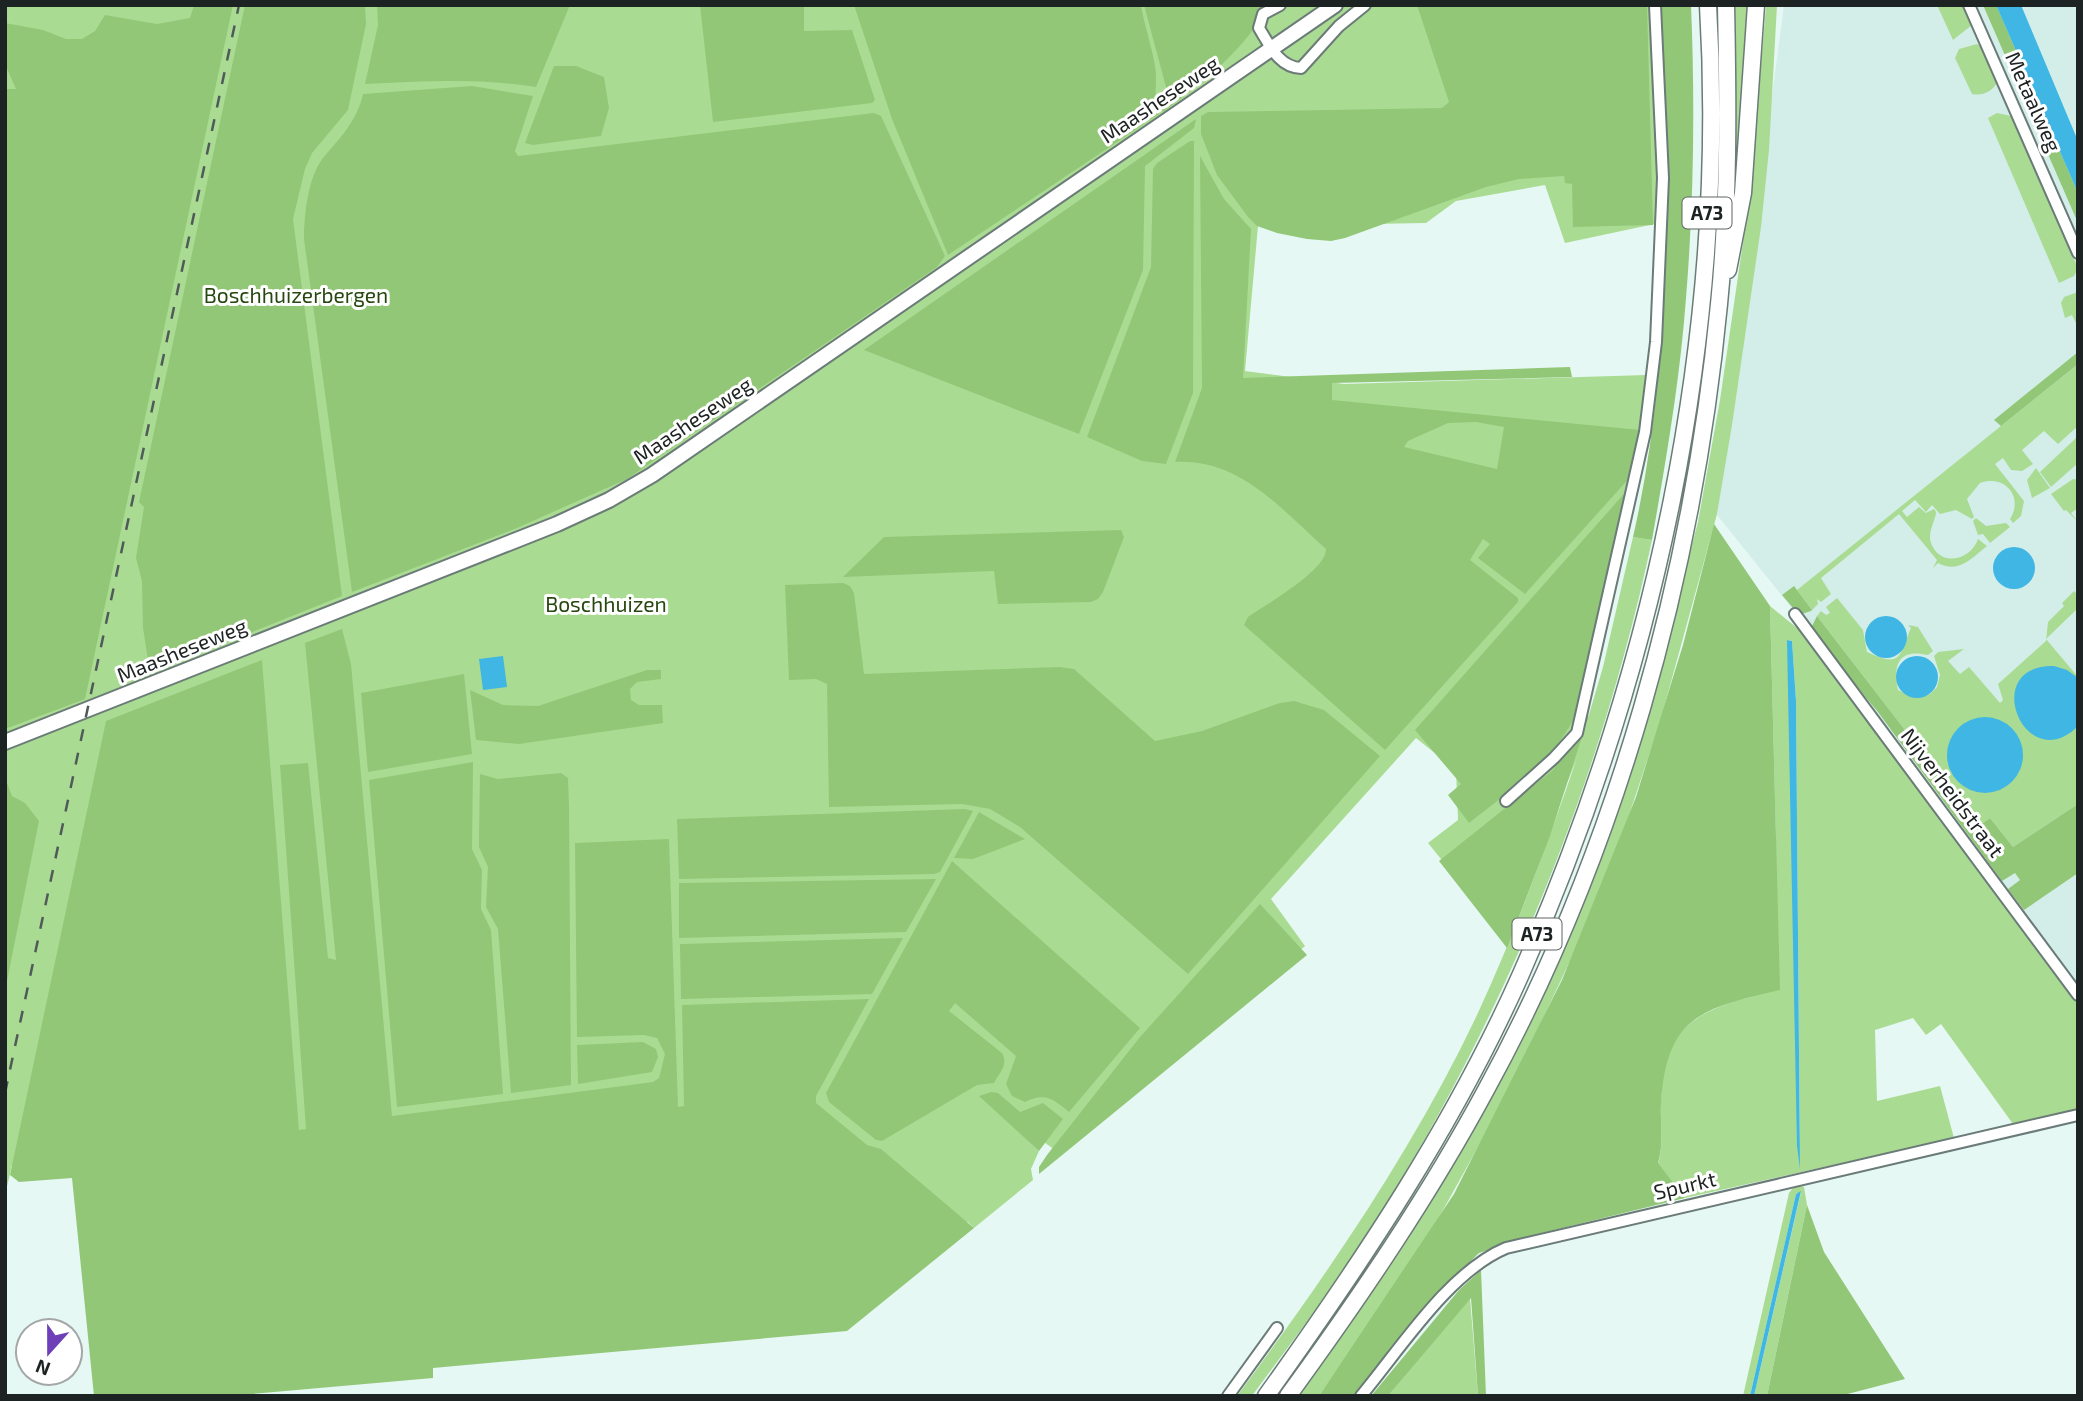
<svg xmlns="http://www.w3.org/2000/svg" width="2083" height="1401" viewBox="0 0 2083 1401" font-family="'Exo 2',sans-serif">
<rect width="100%" height="100%" fill="#e6f8f4"/>
<path fill="#d3eee8" d="M1784,5H2078V996L1787,602L1717,515Z"/>
<path fill="#aadb92" fill-rule="evenodd" d="M5,5H1672L1678,219L1565,243L1545,185L1456,201L1426,223L1258,226L1245,371L1344,384L1646,375L1640,424L1651,426L1586,703L1585,728L1603,667L1633,537L1652,540C1602,775 1511,1001 1386,1205C1346,1272 1298,1333 1252,1396H1237C1326,1276 1413,1150 1477,1015C1516,931 1547,845 1577,758L1506,939L1428,843L1458,820L1456,770L1416,738L1271,899L1305,946L1059,1153L980,1095L1039,1151L1031,1169L1033,1180L974,1228L968,1222L79,1178L12,1165L5,1195Z
M1735,5H1753L1730,257Z
M1777,5L1769,150L1761,227L1732,425L1717,514L1660,722L1620,842L1584,931L1508,1093L1428,1237L1319,1396H1299L1373,1289L1446,1175L1490,1095L1655,683L1698,522L1720,400L1750,194L1766,6Z
M1937,5H1963L1972,25L1953,40Z
M1977,44L1981,46L1997,83C1991,92 1983,96 1972,94L1955,58L1959,49Z
M1997,113L2011,116L2078,268L2074,276L2059,283L1988,118Z
M2078,292V327L2072,315L2065,318L2061,303L2064,297Z
M2078,364V426L2058,444L2044,431L2022,450L2033,464L2022,471L2011,470L2003,458L1995,464L2024,501L2021,516L2013,523L2010,519C2024,497 2005,474 1980,483L1967,499L1974,517L1972,519L1956,510L1940,514L1932,505L1926,512L1915,500L1902,511L1907,517L1919,507L1926,513L1934,509L1936,512C1936,520 1927,532 1931,543C1940,568 1971,560 1978,539L1987,546C1972,558 1959,574 1938,563L1933,568L1937,560L1899,514L1821,578L1831,594L1821,602L1817,599L1818,604L1812,610L1797,590Z
M2076,438L2078,463L2051,487L2040,472Z
M2036,468L2050,488L2032,498L2027,480Z
M2073,479L2078,480V508L2071,513L2077,521L2066,510L2064,511L2051,494Z
M1976,518L1986,526L2006,523L2010,527L1990,543L1983,534L1978,535L1973,521Z
M2074,591L2078,595L2076,610L2046,639L2078,677V804L2013,847L1990,818L1979,826L1817,616L1821,611L1826,615L1830,613L1826,607L1837,598L1863,630L1867,652C1903,669 1899,655 1911,628L1908,625L1918,627L1933,651L1928,655C1898,648 1893,665 1898,690L1915,698L1930,694L1937,687L1940,675L1934,656L1938,652L1964,649L1948,661L1960,674L1969,667L2000,703L2003,700L1998,684L2046,641L2048,622L2064,606L2062,603Z
M1770,606L1802,632L2078,1001V1109L2013,1124L1941,1024L1926,1035L1913,1018L1875,1030L1877,1101L1940,1086L1954,1138L1685,1198L1658,1164C1663,1148 1661,1132 1661,1115C1660,1043 1680,1014 1751,997L1776,840ZM1788,640L1792,641L1796,701L1800,1169Z
M1796,1184L1804,1187L1807,1205L1767,1396H1754L1801,1192L1796,1194L1750,1396H1743L1789,1193Z
M1470,1298L1478,1396H1388Z"/>
<path fill="#92c777" fill-rule="evenodd" d="M194,5H233L85,699L5,729V89H16L5,64V23L43,30L66,39H82L95,31L105,15L157,24L190,18Z
M245,5H365L366,24L348,110L312,153L305,169L293,219L342,596L150,673L143,628L142,581L136,558L144,507L139,502Z
M377,5H570L536,87C479,78 423,81 365,84L378,25Z
M700,5H804V31L852,30L875,100L872,103L713,122Z
M854,5H1141C1144,25 1156,59 1156,76C1156,91 1154,100 1159,114L948,255L892,119Z
M1144,5H1269C1243,52 1205,80 1163,112L1158,100L1166,95V87Z
M1417,5H1647L1653,225L1573,227L1572,184L1565,183L1564,176L1519,179L1486,187L1345,238L1331,241L1307,239L1277,233L1257,226L1248,217L1217,175L1201,134V116L1208,112L1442,108L1449,102Z
M1659,5H1691C1695,102 1694,201 1686,298C1680,380 1666,460 1652,540L1633,537C1673,362 1667,183 1659,5Z
M1983,5H1996L2078,193V223Z
M554,66H576L604,77L609,108L601,136L533,145L525,143Z
M472,86L533,96L515,151L518,156L874,113L881,116L945,256L937,267L627,479L517,528L352,592L304,239C304,215 308,177 323,158C340,138 357,121 363,94Z
M1196,119L1194,128L1145,166L1143,270L1079,434L864,350Z
M1190,141H1194L1193,393L1166,464L1142,461L1087,437L1151,267L1153,169L1157,163Z
M1200,156L1224,199L1251,229L1243,378L1570,367L1572,377L1332,383V400L1640,430L1633,474L1525,594L1478,558L1490,544L1483,539L1470,560L1518,598V602L1385,750L1244,625L1248,617C1265,605 1327,570 1326,549C1282,510 1240,458 1175,462L1202,388ZM1476,422L1504,427L1497,469L1404,447L1408,441L1448,423Z
M2078,352V364L2001,426L1994,420Z
M1630,487L1577,712C1555,761 1510,790 1469,823L1448,795L1461,784L1415,730Z
M1714,524L1770,606L1780,990C1705,1008 1666,1014 1661,1104C1660,1123 1664,1144 1658,1163L1685,1198L1542,1233L1479,1253L1431,1300L1353,1396H1319L1454,1194L1562,980L1636,797L1683,645Z
M1121,530L1124,537L1103,592L1098,599L1091,602L998,604L994,571L843,577L884,537Z
M843,583L850,586L854,593L864,674L1060,667L1074,669L1155,741L1202,731L1280,703L1294,701L1324,710L1380,756L1188,974L1020,827L990,809L962,804L829,807L827,684L816,679L789,680L785,585Z
M1794,586L1812,610L1811,611L1799,615L1782,595Z
M1817,616L1979,826L1990,818L2013,847L2078,804V873L2024,910L2008,889L2020,880L2015,873L2002,881L1878,712L1810,630Z
M342,629L351,664L392,1116L653,1082L659,1078L665,1054L657,1038L644,1035L577,1037L575,843L669,839L678,1107L684,1106L682,1005L869,999L816,1096V1103L867,1145L881,1149L974,1228L847,1331L433,1368V1378L230,1396H94L72,1178L19,1182L10,1175L106,721L262,660L299,1130L306,1129L280,765L308,763L328,958L336,960L305,643Z
M647,670H661V679L637,682L630,689L631,700L639,705H662L663,723L519,744L476,740L470,690L503,705L538,706Z
M464,674L472,754L368,772L361,693Z
M1589,715L1550,836L1507,948L1439,861L1553,770Z
M473,762L472,849L482,870L481,909L491,930L503,1094L397,1107L369,780Z
M561,773L568,778L569,807L571,1085L511,1093L498,929L486,907L488,867L479,847V837L480,774L498,779Z
M5,778L12,796L25,803L39,821L5,991Z
M965,809L973,811L940,872L934,874L679,879L677,819Z
M979,812L1025,839L973,859L954,858Z
M952,861L1140,1028L1069,1112C1053,1099 1045,1092 1025,1102L1012,1096L1006,1084L1016,1056L955,1003L949,1011L1002,1053C1009,1065 999,1073 994,1083L977,1085L882,1141L876,1140L829,1102L826,1093Z
M936,879L906,932L679,938V883Z
M1260,904L1307,955L1039,1174V1167L1047,1155L1140,1037Z
M903,938L872,994L681,999L680,944Z
M643,1042L656,1049L658,1057L652,1072L578,1084L577,1045Z
M991,1092L998,1093L1020,1112L1043,1103L1063,1119L1039,1151L979,1096Z
M1807,1205L1824,1252L1905,1379L1840,1396H1767Z
M1481,1270L1486,1396H1478L1471,1298L1388,1396H1371L1459,1290Z"/>
<path fill="#3fb6e4" d="M1996,5H2021L2078,141V193Z
M1993 568a21 21 0 1 1 42 0a21 21 0 1 1-42 0Z
M1865 637a21 21 0 1 1 42 0a21 21 0 1 1-42 0Z
M1787,640L1792,641L1796,701L1800,1169L1797,1146Z
M503,656L507,687L483,690L479,659Z
M1896 677a21 21 0 1 1 42 0a21 21 0 1 1-42 0Z
M2054,666L2067,670L2078,678V726C2025,779 1978,664 2054,666Z
M1947 755a38 38 0 1 1 76 0a38 38 0 1 1-76 0Z
M1801,1191L1754,1396H1750L1796,1194Z"/>
<g fill="none" stroke-linecap="round" stroke-linejoin="round">
<g stroke="#6b7b78" stroke-width="14">
<path id="minor" d="M1280,5L1263,14L1259,28C1270,46 1279,67 1301,68L1339,26L1365,5
M1969,5L2078,253
M1795,614L2078,995
M1506,801L1554,758L1577,733L1645,432L1656,342L1663,178L1655,5
M1228,1396L1277,1328
M1361,1396C1401,1348 1449,1272 1506,1248L2078,1115"/>
</g>
<g stroke="#6b7b78" stroke-width="18">
<path id="major" d="M5,742L557,524L609,500L652,475L1335,5"/>
</g>
<g stroke="#6b7b78" stroke-width="19">
<path id="highway" d="M1728,270L1743,193L1756,5
M1266,1396C1362,1262 1454,1125 1521,974C1654,672 1728,336 1708,5
M1288,1396C1360,1297 1429,1196 1487,1088C1617,850 1693,574 1719,304C1729,205 1728,105 1726,5"/>
</g>
<use href="#minor" stroke="#fff" stroke-width="10"/>
<use href="#major" stroke="#fff" stroke-width="14"/>
<use href="#highway" stroke="#fff" stroke-width="16"/>
<path stroke="#505a59" stroke-width="2.5" stroke-dasharray="12 12" stroke-linecap="butt" d="M5,1093L239,5"/>
</g>
<g text-anchor="middle" stroke-width="6" stroke-linejoin="round" paint-order="stroke">
<g fill="#fff" stroke="#606564" stroke-width="2">
<rect x="1682.5" y="197.5" width="49" height="31" rx="5"/>
<rect x="1512.5" y="918.5" width="49" height="31" rx="5"/>
</g>
<g font-size="19" font-weight="bold" fill="#1c2322">
<text x="1707" y="220">A73</text>
<text x="1537" y="941">A73</text>
</g>
<g font-size="21" fill="#1c2322" stroke="#fff">
<text transform="translate(1160 100) rotate(-34)" y="7">Maasheseweg</text>
<text transform="translate(2033 102) rotate(66)" y="7">Metaalweg</text>
<text transform="translate(693 421) rotate(-34)" y="7">Maasheseweg</text>
<text transform="translate(182 651) rotate(-22)" y="7">Maasheseweg</text>
<text transform="translate(1952 793) rotate(53)" y="7">Nijverheidstraat</text>
<text transform="translate(1685 1186) rotate(-13)" y="7">Spurkt</text>
</g>
<g font-size="21" fill="#264810" stroke="#fff">
<text x="296" y="303">Boschhuizerbergen</text>
<text x="606" y="612">Boschhuizen</text>
</g>
</g>
<rect width="2083" height="1401" fill="none" stroke="#1c2322" stroke-width="14"/>
<g transform="translate(49 1352) rotate(201)"><circle r="33" fill="#ffffff" stroke="#a4a7a7" stroke-width="2"/>
<path d="M0-5L12 26L0 18L-12 26Z" fill="#6e3fb7"/>
<text y="-10" font-size="19" font-weight="bold" text-anchor="middle" fill="#1c2322">N</text>
</g>
</svg>
